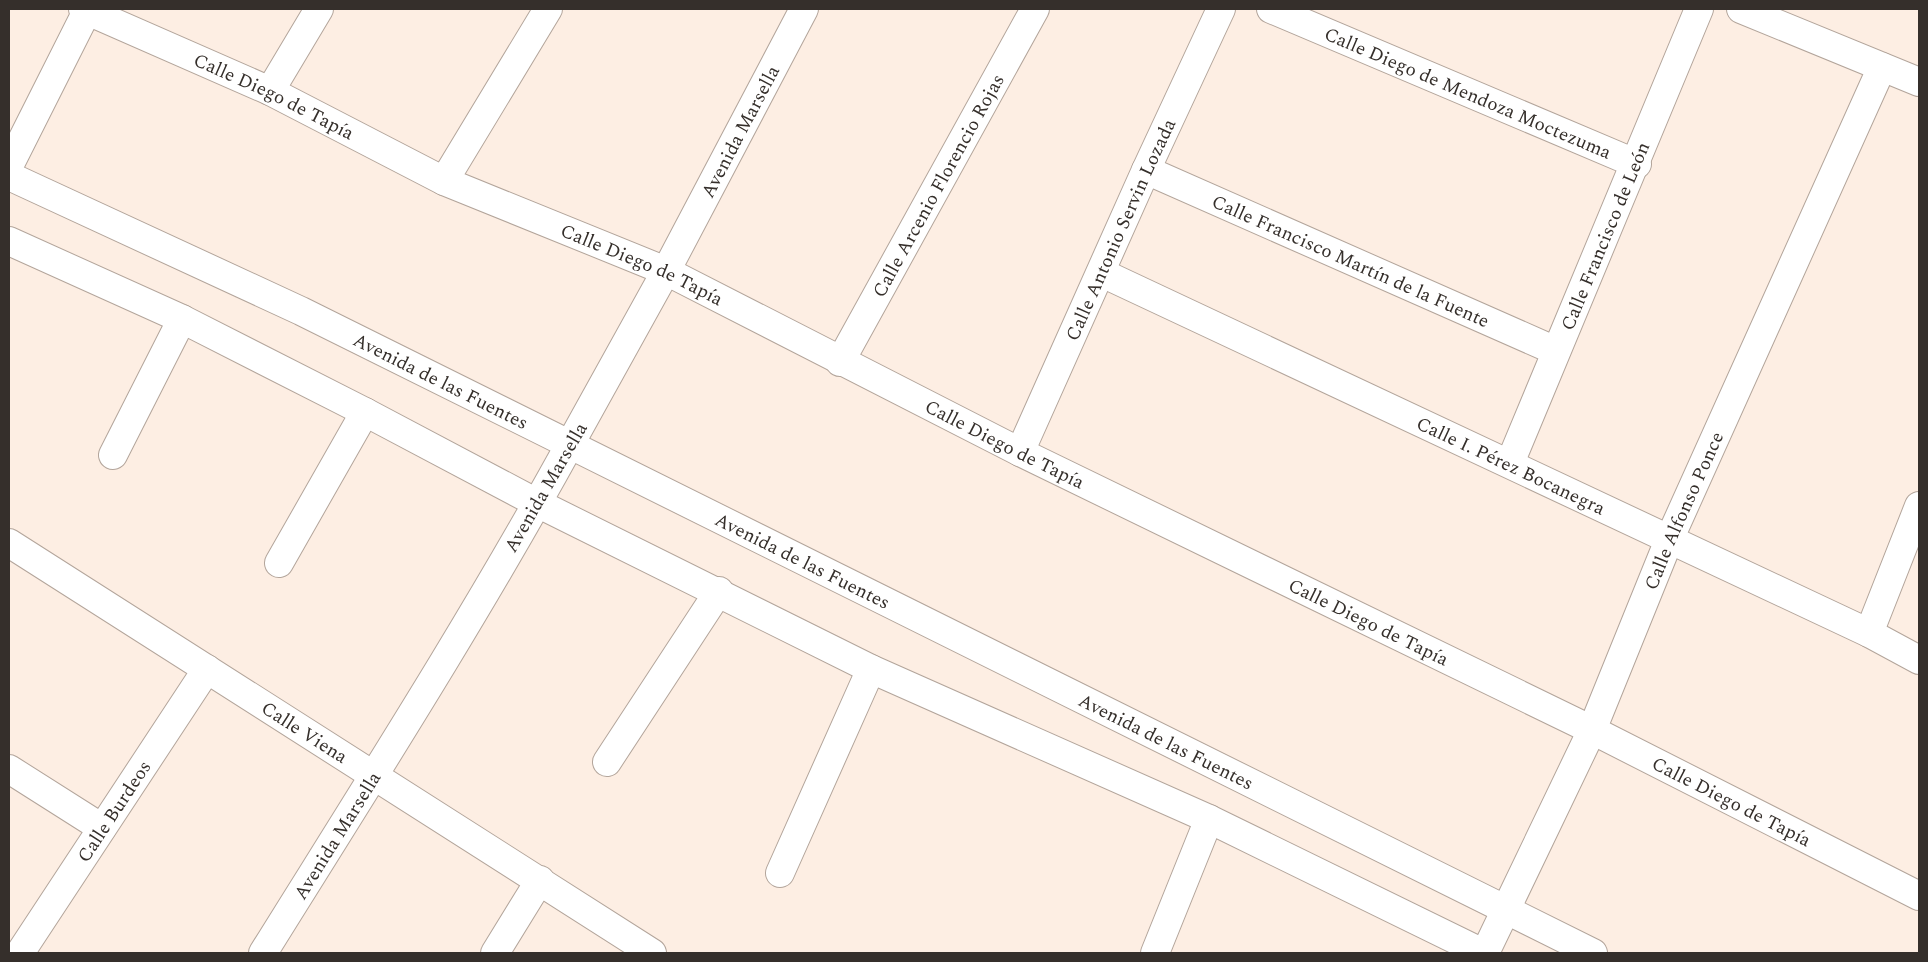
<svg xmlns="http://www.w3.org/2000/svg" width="1928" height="962" viewBox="0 0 1928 962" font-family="Spectral,serif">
<rect width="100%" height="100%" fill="#fdeee3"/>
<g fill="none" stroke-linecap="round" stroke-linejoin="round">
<g stroke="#b3a59b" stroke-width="30">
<g id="street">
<path id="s1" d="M83,9L270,91L444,181L666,271L1020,452L1592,730L1919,896"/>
<path id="s2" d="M1271,9L1637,164"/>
<path d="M1741,9L1919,82"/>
<path d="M270,91L319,9"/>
<path d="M9,166L88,9"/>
<path id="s3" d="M1146,170L1556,351"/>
<path d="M444,181L548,9"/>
<path id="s4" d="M1102,273L1869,633L1919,660"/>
<path id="s5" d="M840,362L1035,9"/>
<path id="s6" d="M569,446L666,271L804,9"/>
<path id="s7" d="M1020,452L1146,170L1221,9"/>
<path d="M113,455L182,319"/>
<path id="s8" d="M1510,463L1699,9"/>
<path id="s9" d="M9,543L652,953"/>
<path d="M279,563L365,412"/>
<path d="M1869,633L1919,506"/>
<path d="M607,762L719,591"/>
<path d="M9,769L102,828"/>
<path d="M780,873L871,669"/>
<path id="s10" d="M20,953L207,669"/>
<path d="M495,953L540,880"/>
<path d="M1155,953L1209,819"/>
<path id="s11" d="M1485,953L1592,730L1669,540L1882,67"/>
</g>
</g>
<g stroke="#b3a59b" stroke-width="30">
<g id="secondary">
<path id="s12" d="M9,176L301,311L1593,953"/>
<path d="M9,241L182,319L365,412L537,503L871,669L1209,819L1483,953"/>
<path id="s13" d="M263,953C367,786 474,619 569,446"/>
</g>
</g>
<use href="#street" stroke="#fff" stroke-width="28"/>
<use href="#secondary" stroke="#fff" stroke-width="28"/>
</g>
<g text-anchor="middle" stroke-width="4" stroke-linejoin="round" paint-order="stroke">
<g font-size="19" fill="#352f2b" stroke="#fefefe">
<text dy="7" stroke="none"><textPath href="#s2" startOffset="214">Calle Diego de Mendoza Moctezuma</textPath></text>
<text dy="7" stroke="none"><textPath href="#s1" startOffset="210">Calle Diego de Tapía</textPath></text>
<text dy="7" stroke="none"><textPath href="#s6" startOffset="358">Avenida Marsella</textPath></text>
<text dy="7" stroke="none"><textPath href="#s5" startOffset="202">Calle Arcenio Florencio Rojas</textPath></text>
<text dy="7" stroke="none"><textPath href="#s7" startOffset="244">Calle Antonio Servin Lozada</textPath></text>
<text dy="7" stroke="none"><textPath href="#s8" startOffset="246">Calle Francisco de León</textPath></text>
<text dy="7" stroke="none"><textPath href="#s3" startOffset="224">Calle Francisco Martín de la Fuente</textPath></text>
<text dy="7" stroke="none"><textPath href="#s1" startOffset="615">Calle Diego de Tapía</textPath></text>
<text dy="7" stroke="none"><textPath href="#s12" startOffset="478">Avenida de las Fuentes</textPath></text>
<text dy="7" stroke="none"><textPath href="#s1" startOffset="1020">Calle Diego de Tapía</textPath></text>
<text dy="7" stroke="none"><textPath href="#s4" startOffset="452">Calle I. Pérez Bocanegra</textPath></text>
<text transform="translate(545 487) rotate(-60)" y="7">Avenida Marsella</text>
<text dy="7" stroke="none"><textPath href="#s11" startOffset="485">Calle Alfonso Ponce</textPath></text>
<text dy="7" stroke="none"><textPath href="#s12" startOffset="882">Avenida de las Fuentes</textPath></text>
<text dy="7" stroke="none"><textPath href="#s1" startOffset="1425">Calle Diego de Tapía</textPath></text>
<text dy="7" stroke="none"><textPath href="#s9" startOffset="351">Calle Viena</textPath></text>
<text dy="7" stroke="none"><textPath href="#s12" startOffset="1288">Avenida de las Fuentes</textPath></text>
<text dy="7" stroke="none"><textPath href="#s1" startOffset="1830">Calle Diego de Tapía</textPath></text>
<text dy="7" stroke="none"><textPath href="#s10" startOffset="170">Calle Burdeos</textPath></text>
<text dy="7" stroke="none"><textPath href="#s13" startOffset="139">Avenida Marsella</textPath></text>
</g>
</g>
<rect width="1928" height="962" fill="none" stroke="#352f2b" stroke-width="20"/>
</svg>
